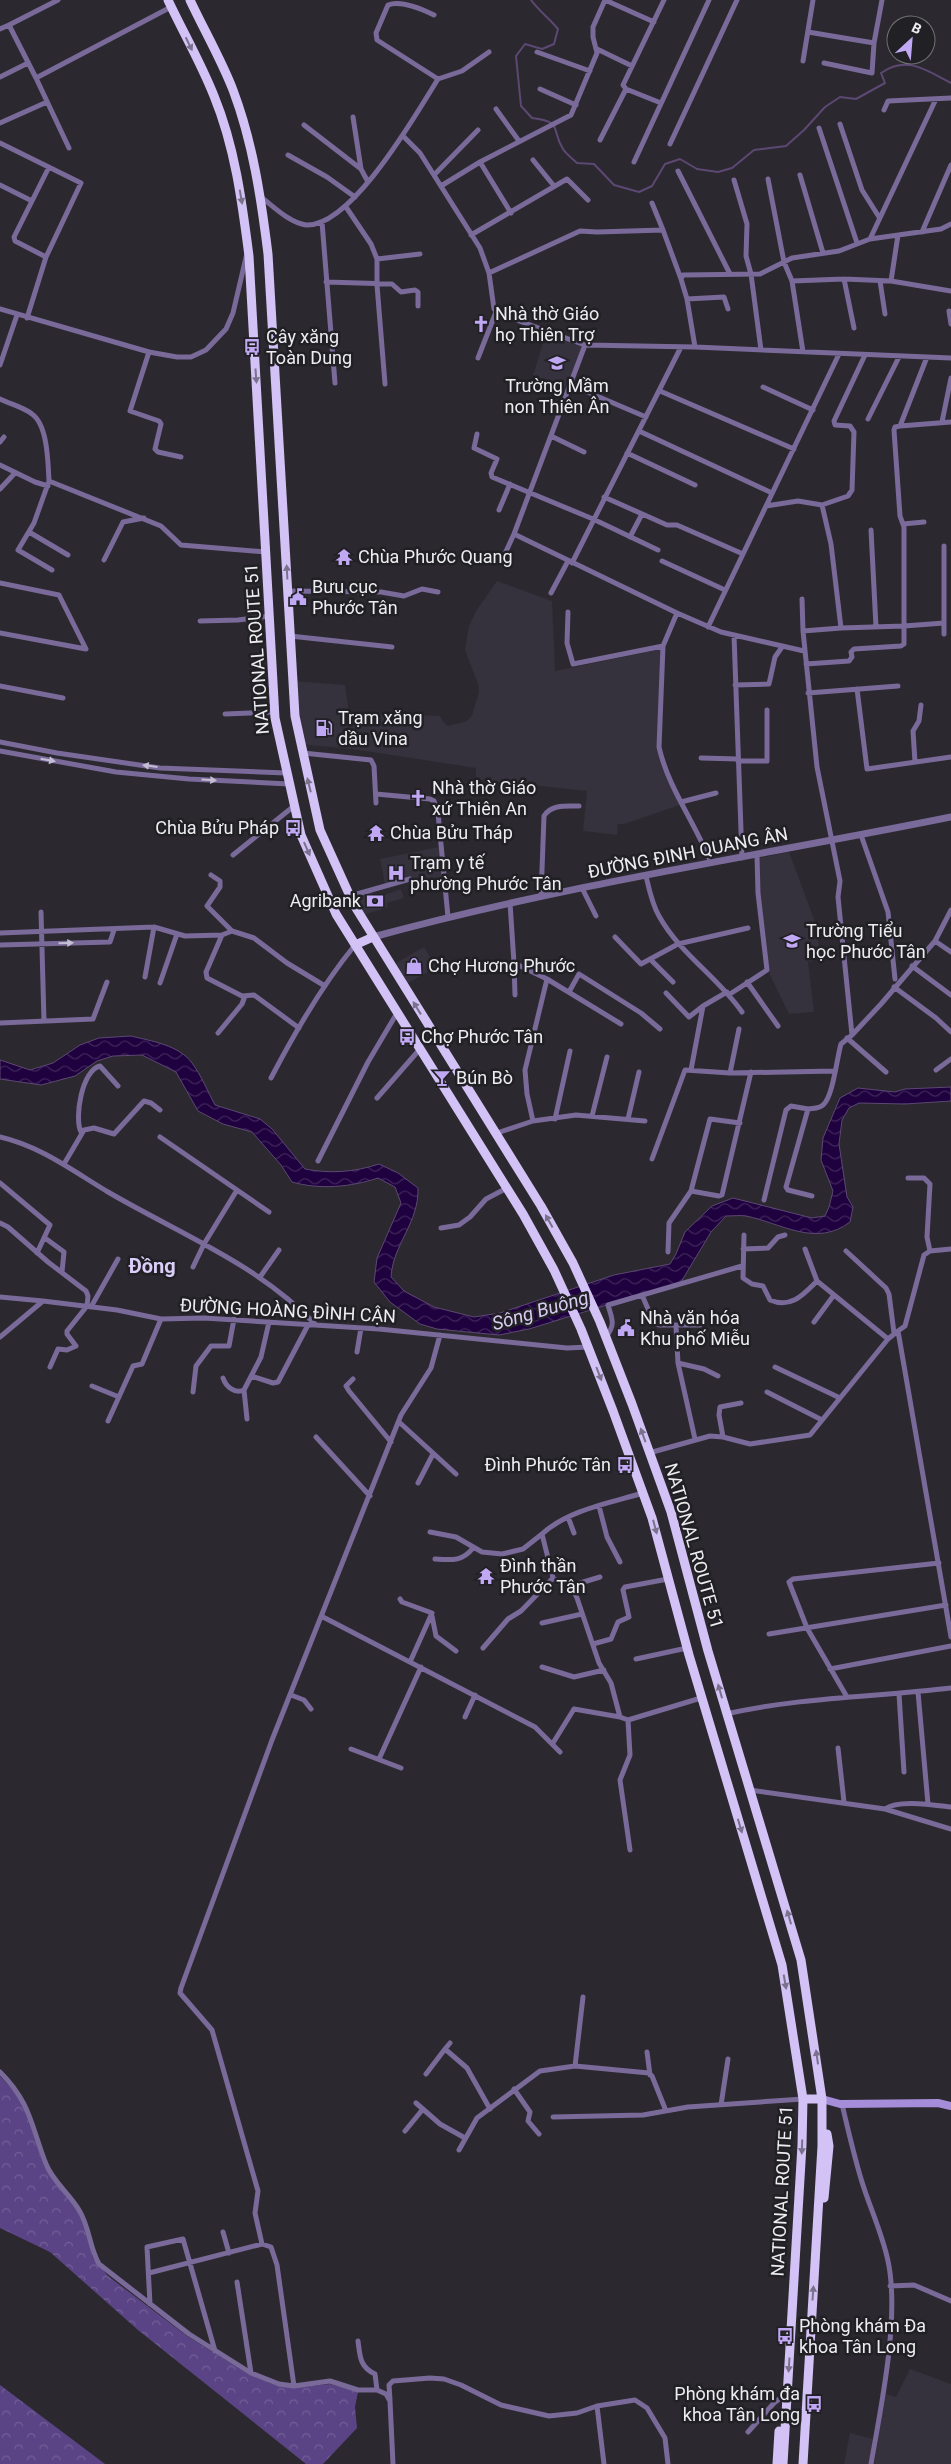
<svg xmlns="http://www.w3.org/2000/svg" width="951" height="2464" viewBox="0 0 951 2464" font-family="Roboto,sans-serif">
<defs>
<pattern id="forest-crowns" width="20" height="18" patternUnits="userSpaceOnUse" patternTransform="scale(1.25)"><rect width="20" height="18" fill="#5b4485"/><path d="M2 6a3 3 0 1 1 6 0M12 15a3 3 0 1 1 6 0" fill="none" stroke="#735f97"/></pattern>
<pattern id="water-waves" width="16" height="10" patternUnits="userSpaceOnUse" patternTransform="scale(1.25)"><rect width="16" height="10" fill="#1e013e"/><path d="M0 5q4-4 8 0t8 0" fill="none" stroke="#3f265a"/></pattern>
</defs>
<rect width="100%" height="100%" fill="#2b292f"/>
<path fill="#35313d" d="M546,333L583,346L566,392L532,379Z
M497,581L552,601L555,671L661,649L657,747L660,760L680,805L624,824H618L617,835L583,831L587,791L476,779V768L353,749L299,744L293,681L345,685L349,712L440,716L444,723L448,726L467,721L472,715L479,692L478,684L465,650L469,626L476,611Z
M439,847L442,883L412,889L410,877L385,884L380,859Z
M789,852L815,922L821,959L808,962L814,1012L789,1014L770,975L760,892L759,858Z
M401,889L404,898L387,903L388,907L364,915L354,896L372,891L375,898Z
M424,947L436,967L405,985L393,965Z
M910,2369L951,2384V2464H874L886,2394L896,2397Z
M850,2433L873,2439L869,2464H844Z"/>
<path fill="url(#forest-crowns)" d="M0,2076L21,2099L44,2166L77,2210L87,2233L93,2258L108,2276L187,2336L250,2375L278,2386L300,2387L330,2384L358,2392L355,2407L357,2428L323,2464H306L138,2330L50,2252L0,2228Z
M0,2385L105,2464H0Z"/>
<path fill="url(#water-waves)" stroke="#5c4873" d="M131,1036C151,1041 179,1045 192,1063C201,1075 208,1092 215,1105L260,1119L272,1129L305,1169C330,1174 355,1172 379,1164L398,1173L418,1188C419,1223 393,1244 391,1277L404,1291L434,1307L474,1317L500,1313L614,1275L670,1264L676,1254L685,1232L712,1206L733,1198L812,1218L825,1216L829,1207L833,1191L821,1160L823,1138L840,1098L858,1088L895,1092L905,1089L951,1087V1101L905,1104L859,1103L849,1108L842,1120L839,1144L847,1197L853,1207L850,1222C816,1248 781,1223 746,1216C740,1215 733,1216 726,1216L711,1232L681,1282L529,1329L499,1335L437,1329L420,1324L390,1302L374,1282L377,1258L401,1203L395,1187L378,1178C351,1187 320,1190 292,1182L281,1165L252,1132L223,1124L198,1111L176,1072L142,1055L113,1056L97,1061L75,1076L41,1085L0,1079V1060L30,1070L53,1063L80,1045L99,1038Z"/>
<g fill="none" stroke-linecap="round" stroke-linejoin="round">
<path stroke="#5c4873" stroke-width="2" d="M531,0C539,11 549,18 558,29L554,44L542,49L525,44L516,56L521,106L532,118C564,122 550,128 563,149C566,154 573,159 577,163L594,164L614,185L639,192L652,186L665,164L680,159L697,169L718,172L732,168L754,150L786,146L804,130L825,107L840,97L856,99L885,83L881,73C907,55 926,70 951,83"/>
<path stroke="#796a9a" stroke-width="5" d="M605,0L654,22
M9,25L58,0
M0,29L9,25L36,78L171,7
M808,32L874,43
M597,49L632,66
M537,52L590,71
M803,61L813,0
M824,63L872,73L874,43L882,0
M0,77L28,63
M36,78L69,148
M438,79L462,71L489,52
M540,89L576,105
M661,103L626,89L623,85L664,0
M496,109L519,141
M884,110L888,101L951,98
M353,117L361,169L368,182
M0,123L47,102
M840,124L862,190L879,217
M304,125L361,169
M819,128L857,243
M403,136L420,153L480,248L489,273L494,309L500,314L585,345L695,347L951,358
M600,140L626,89
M0,143L81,183L46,257L27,318
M670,144L737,0
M288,155L327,177L355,197
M533,160L554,186
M480,162L511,213
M634,162L709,0
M678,171L730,274
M435,174L478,130
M800,175L823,253
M768,179L784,262L792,281L803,352
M734,180L747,224L746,256L751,274L761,350
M0,185L32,201
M441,186L480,162L571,115L597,53L593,37V27L605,0
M261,197C274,207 290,223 306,225C352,227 416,114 438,79L377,40L376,33L388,5C400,0 422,9 434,15
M652,203L663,230
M346,207L371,244L377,259V285L385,384
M322,222L335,383
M922,232L951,165
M471,235L567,179L588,200
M870,239L941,229L951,224
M46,257L15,241L14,237L49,167
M377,259L420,254
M489,273L580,231L597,232L663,230L681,279
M844,279L854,328
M792,281L844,279L891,281L951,291
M880,281L885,314
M891,281L898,235
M326,282L392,284L401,292L415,290L418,292V306
M687,299L724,297L728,309
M0,309L149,352L177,357H191L206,350L226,329L233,313L247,253
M949,311L951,324
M585,345L514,534L677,613L663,646
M695,347L687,299L681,279L683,275L760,274L792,258L839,251L870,239L936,99
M149,352L130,411L159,421L161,424L155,449L158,452L181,457
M927,357L900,426L951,422
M478,358L496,312
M0,365L17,315
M571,385L646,417
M763,387L813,410
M660,391L794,449
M0,399C10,404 23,407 32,414C48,425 48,464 49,481L161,526L181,545L266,552
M868,419L899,357
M942,422L951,378
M639,431L772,493
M477,434L474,448L497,459L491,473L492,477L593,519L658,550
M551,436L584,452
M0,442L4,437
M627,453L695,485
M0,465L35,482L48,486
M49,481L34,523L18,550L52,570
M0,489L15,473
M604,497L667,525H677L743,554
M822,505L848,496L852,490L854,432L850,426L835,425L834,421L865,355
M766,506L798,501L822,505L831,544L841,628
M499,510L510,484
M903,524L924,522
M871,530L876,627
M29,532L68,555
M630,537L642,514
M104,560L123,522L144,518
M502,560L514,534
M662,561L725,590
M572,563L681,347
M0,583L59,595L86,649
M287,591L381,592L404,596L422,589L438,592
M551,593L568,561
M802,599L803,631
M568,612L567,643L573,664L663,646L659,747C668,788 696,824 711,863
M677,613L721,632L804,651
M200,621L238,620L269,616
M944,623V634
M708,627L839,354
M0,633L86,649
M734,635L742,858
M290,636L392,647
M806,664L849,661L852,657L851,652L854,649L901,646L904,644V626L944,623V546
M735,685L769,684L775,657L782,647
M0,686L63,698
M857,689L867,769L951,757
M808,693L898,686
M225,714L275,712
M0,742L57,753L160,768L286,773
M0,751L116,772L189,779L289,784
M303,753L371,760L374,766L376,803
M701,758L738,759
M738,761H767V710
M915,762L913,731L919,721L921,705
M376,794L430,799L434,801L438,813L448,917
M681,802L716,793
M861,835L888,912L895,979
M233,855L294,806
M211,875L220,881V887L207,906L232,931
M646,876C649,889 652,904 659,916C680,954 718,977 742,1012
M582,888L596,916
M350,896L410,879
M541,897L544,816C551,804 567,806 579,806
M510,903L514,963L547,979L621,1024
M41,912L44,1021
M0,933L154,927L185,936L222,935L232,931L254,938L287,963L325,986
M222,935L206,972L207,978L242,996L254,995L299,1028
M615,937L641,964L678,944L748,928
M935,941L951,952
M0,945L110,942L114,930
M650,959L673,982
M514,963L515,995
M912,966L951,995
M145,977L154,927
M547,979L525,1070L527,1094L533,1121L576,1115L645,1121
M747,982L778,1026
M160,983L177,934
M894,987L936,1018L951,1032
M569,992L579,974L641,1013L660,1029
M666,993L689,1017L703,1006
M730,994L767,970L758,893L757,855
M0,1023L93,1019L107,982
M218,1033L242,1004L245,996
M852,1035L838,897L840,881L817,767L803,631L841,628L904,626V527L900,516L894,430L895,427L900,426
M847,1038L886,1072
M691,1070L703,1006L727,992
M936,1070L951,1059
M730,1073L739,1029
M271,1078C295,1032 322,985 355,945
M377,1098L420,1049
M592,1116L607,1057
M555,1119L570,1051
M628,1119L639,1072
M740,1123L710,1119L691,1191L719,1196L722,1195L751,1072
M81,1132C74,1118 82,1070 100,1066L118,1086
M497,1133L533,1121
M0,1137C40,1146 73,1171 108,1192C180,1234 258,1264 316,1325
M160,1137L237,1190L204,1244L193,1267
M652,1159L685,1070L730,1073L834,1071
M318,1161L368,1062L397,1013
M64,1164L84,1130L94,1128L114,1134L144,1101L151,1103L160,1110
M908,1178H924L930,1184L927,1237L930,1251
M0,1183L50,1225L37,1253
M237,1190L269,1212
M812,1196L788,1190L786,1187L808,1109C813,1108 819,1109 823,1105C833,1097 837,1057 841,1044L852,1035L881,1004L935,941L951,910
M764,1200L786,1110L791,1106L808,1109
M0,1223L8,1227L48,1262L86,1291L88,1296L87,1306L67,1331V1334L76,1346L67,1350L58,1349L50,1367
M441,1228L459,1225L470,1217L486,1199L507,1188
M744,1235L743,1278L752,1284L763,1286L770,1300C791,1309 803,1295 817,1281
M45,1238L64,1252L62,1272
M743,1249L768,1248L778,1237L785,1235
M805,1249L817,1281L888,1339
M846,1251L886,1288L889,1294L894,1333
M668,1252L669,1223L691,1191
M260,1277L279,1250
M642,1295L654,1323L659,1325H700
M0,1297L43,1301
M91,1307L118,1259
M814,1322L834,1295
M676,1326L678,1363
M898,1331L905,1326L924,1255L930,1251L951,1249
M0,1337L43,1301L117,1310L161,1319L204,1318L379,1329L567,1348L588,1347
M606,1337C616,1324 612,1319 608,1305L742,1266
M357,1352L361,1328
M775,1367L840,1398
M251,1376L273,1383L278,1382L308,1325
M223,1378C226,1387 235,1394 244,1390L261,1357L269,1322
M353,1379L346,1386L349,1391L391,1442
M92,1386L119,1397
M244,1390L247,1419
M193,1392L196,1366L211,1346H229L234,1319
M767,1392L822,1420
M108,1421L133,1366L142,1364L161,1319
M399,1422L456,1474
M316,1437L370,1496
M723,1437L719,1415L720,1407L741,1403
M695,1439L678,1363L704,1369L718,1376
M649,1453L710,1436L723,1437L750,1444L810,1435L888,1339L898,1331L951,1637
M418,1483L433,1454
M643,1493C610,1503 568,1510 542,1534L553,1578L574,1592L577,1598L599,1663L611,1683L620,1717L628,1720L701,1698
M599,1506L607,1537L620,1562
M568,1517L574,1533
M430,1532L456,1537L482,1552L502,1554L523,1549L542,1534
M435,1559C451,1560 462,1562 473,1548
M567,1587L600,1577
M400,1599L402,1602L432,1613L410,1662
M432,1616L436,1636L456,1651
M323,1617L535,1727L560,1752
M542,1623L582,1614
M769,1634L946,1605
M593,1644L611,1639L618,1622L629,1617L623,1590L625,1587L668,1579
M483,1648L508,1619L521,1611L553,1578
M636,1659L687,1648
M542,1667L574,1677L604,1670
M830,1669L951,1646
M918,1692L928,1804
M899,1694L904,1772
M291,1695L304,1700L311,1709
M847,1697L807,1628L789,1582L793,1579L939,1563
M726,1714C801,1697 876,1697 951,1688
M465,1717L475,1695
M628,1720L630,1755L620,1780L630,1850
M553,1743L574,1709L620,1717
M838,1748L844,1802
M351,1749L401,1768
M379,1759L421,1667
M750,1790L885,1809L951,1829
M885,1809C898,1799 934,1805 951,1807
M445,2049L450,2043
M647,2052L650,2075
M575,2066L583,1997
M0,2072C31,2103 31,2126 46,2164C53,2182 70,2194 79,2210C90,2228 89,2247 99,2264L189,2334L251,2373L279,2384L294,2386L330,2381L358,2390H377L386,2394L390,2401L393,2464
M426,2074L445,2049L467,2068L490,2109
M514,2089L530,2112L528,2121L539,2134
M416,2103L440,2124L465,2138
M842,2104C848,2130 854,2156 862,2182C870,2208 882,2233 888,2261C900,2317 881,2407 871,2464
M721,2105L728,2059
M553,2117L643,2115L688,2107L803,2099
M405,2131L423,2109
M459,2150L477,2118L540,2071L575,2066L649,2073L652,2076L666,2111
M223,2232L229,2253
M262,2244L255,2213L258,2191L212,2030L180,1993L181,1988L272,1740L401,1415L431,1368L440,1335
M149,2273L262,2244L271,2247L277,2265L294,2386
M237,2282L251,2373
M890,2286L914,2285L951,2301
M150,2304L147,2247L183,2239L215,2351
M358,2341C360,2357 360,2367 375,2374L377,2390
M390,2400L389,2385L393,2381L430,2378L444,2379L461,2385L501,2405L549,2416L577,2413L597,2406L635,2400L647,2408L665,2438L668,2464
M597,2406L604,2464
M748,2432L774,2403L787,2393"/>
<path stroke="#796a9a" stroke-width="7" d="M373,937C563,885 758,856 951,817"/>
<path stroke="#a68dda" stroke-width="8" d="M822,2099L840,2104L938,2103L951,2106"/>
<path stroke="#d2c2f5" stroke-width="9" d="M168,0C183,32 201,63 214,96C235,147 242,202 249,256L275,718L301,835L336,914L523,1214L554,1270L581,1329L613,1411L652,1518L689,1655L782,1965L803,2099L802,2145L783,2464
M190,0C204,30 221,59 233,90C253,143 261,198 268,254L295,716L320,830L354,905L541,1206L573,1263L600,1322L632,1404L671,1512L708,1651L801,1960L822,2099V2146L803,2464
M355,945L373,937
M803,2099H822
M824,2198L829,2146L827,2134
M777,2464L779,2431"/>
</g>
<defs><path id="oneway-solid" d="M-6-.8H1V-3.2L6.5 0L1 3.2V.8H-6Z" transform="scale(1.25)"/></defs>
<g fill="#7a718d">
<use href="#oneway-solid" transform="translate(189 44) rotate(64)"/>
<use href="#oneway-solid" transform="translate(241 197) rotate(80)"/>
<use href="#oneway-solid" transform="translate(256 376) rotate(86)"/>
<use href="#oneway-solid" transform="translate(287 572) rotate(-93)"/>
<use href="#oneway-solid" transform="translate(309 785) rotate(-104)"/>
<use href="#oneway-solid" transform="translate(307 849) rotate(66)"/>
<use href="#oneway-solid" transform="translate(417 1008) rotate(-122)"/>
<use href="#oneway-solid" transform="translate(549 1221) rotate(-119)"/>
<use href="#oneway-solid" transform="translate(599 1374) rotate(69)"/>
<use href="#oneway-solid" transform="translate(643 1435) rotate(-110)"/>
<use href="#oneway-solid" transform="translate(655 1527) rotate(75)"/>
<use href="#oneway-solid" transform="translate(720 1691) rotate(-106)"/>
<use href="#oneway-solid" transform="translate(740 1826) rotate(73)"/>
<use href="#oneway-solid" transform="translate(789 1917) rotate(-106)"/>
<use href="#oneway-solid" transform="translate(785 1982) rotate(80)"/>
<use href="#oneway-solid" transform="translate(817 2057) rotate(-98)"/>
<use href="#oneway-solid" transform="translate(802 2147) rotate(92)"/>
<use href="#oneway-solid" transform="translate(813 2293) rotate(-86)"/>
<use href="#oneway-solid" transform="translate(789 2365) rotate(94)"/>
</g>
<g fill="#c4bed2">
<use href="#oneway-solid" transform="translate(48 760) rotate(10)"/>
<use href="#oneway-solid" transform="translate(150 766) rotate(-173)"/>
<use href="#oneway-solid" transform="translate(209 780) rotate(3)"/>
<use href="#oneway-solid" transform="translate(66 943) rotate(-1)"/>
</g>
<defs>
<g id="church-bare" transform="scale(1.35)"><path d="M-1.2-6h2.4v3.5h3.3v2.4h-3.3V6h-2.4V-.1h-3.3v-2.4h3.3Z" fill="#c0a8f4" stroke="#212025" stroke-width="2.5" paint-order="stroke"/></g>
<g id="bus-bare" transform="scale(1.35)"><path d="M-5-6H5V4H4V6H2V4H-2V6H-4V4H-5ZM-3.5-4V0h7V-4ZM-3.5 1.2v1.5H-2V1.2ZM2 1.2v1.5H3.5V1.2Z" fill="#c0a8f4" stroke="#212025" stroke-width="2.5" paint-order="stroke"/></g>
<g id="school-bare" transform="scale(1.35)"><path d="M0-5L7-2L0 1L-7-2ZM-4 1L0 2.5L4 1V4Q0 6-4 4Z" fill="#c0a8f4" stroke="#212025" stroke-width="2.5" paint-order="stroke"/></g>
<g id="temple-bare" transform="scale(1.35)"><path d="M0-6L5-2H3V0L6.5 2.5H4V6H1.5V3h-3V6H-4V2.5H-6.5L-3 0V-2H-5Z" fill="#c0a8f4" stroke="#212025" stroke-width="2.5" paint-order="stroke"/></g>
<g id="civic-bare" transform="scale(1.35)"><path d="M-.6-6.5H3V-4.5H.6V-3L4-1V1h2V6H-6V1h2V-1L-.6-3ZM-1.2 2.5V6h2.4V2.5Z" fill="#c0a8f4" stroke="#212025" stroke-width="2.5" paint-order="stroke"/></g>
<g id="fuel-bare" transform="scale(1.35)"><path d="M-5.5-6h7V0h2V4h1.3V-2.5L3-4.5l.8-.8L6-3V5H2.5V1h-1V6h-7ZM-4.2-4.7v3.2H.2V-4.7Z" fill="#c0a8f4" stroke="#212025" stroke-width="2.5" paint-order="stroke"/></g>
<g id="hospital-bare" transform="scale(1.35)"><path d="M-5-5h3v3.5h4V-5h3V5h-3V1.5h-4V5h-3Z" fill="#c0a8f4" stroke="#212025" stroke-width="2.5" paint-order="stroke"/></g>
<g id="bank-bare" transform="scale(1.35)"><path d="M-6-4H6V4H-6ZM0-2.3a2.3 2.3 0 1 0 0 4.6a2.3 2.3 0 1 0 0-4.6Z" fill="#c0a8f4" stroke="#212025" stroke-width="2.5" paint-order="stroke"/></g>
<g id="shop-bare" transform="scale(1.35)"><path d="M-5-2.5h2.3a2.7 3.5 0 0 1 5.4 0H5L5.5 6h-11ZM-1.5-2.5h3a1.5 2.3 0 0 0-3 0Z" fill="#c0a8f4" stroke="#212025" stroke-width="2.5" paint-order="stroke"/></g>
<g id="bar-bare" transform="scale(1.35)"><path d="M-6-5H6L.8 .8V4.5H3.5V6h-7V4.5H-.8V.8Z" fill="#c0a8f4" stroke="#212025" stroke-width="2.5" paint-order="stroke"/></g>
</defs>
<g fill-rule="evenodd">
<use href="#church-bare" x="481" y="324"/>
<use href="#bus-bare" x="252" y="347"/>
<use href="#school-bare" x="557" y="363"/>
<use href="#temple-bare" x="344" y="557"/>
<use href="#civic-bare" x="298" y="597"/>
<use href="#fuel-bare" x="324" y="728"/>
<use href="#church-bare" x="418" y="798"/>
<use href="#bus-bare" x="293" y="828"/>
<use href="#temple-bare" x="376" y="833"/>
<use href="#hospital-bare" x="396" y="873"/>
<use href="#bank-bare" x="375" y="901"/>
<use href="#school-bare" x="792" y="941"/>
<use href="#shop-bare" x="414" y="966"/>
<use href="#bus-bare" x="407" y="1037"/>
<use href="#bar-bare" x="442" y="1078"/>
<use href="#civic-bare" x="626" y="1328"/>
<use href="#bus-bare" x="625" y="1465"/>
<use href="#temple-bare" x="486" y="1576"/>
<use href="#bus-bare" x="785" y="2336"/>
<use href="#bus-bare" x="814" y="2404"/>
</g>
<g text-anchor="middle" stroke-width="5" stroke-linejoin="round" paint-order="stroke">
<g font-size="18" fill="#edecf0" stroke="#212025" text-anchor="start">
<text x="495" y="320">Nhà thờ Giáo<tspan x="495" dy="21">họ Thiên Trợ</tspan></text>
<text x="266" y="343">Cây xăng<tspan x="266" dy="21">Toàn Dung</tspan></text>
<text x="557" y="392" text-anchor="middle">Trường Mầm<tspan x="557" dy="21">non Thiên Ân</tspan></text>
<text x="358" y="563">Chùa Phước Quang</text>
<text x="312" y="593">Bưu cục<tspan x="312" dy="21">Phước Tân</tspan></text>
<text x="338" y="724">Trạm xăng<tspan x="338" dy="21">dầu Vina</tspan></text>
<text x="432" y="794">Nhà thờ Giáo<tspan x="432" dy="21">xứ Thiên An</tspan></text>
<text x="279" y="834" text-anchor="end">Chùa Bửu Pháp</text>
<text x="390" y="839">Chùa Bửu Tháp</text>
<text x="410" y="869">Trạm y tế<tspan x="410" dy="21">phường Phước Tân</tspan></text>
<text x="361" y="907" text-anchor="end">Agribank</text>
<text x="806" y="937">Trường Tiểu<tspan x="806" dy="21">học Phước Tân</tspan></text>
<text x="428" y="972">Chợ Hương Phước</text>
<text x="421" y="1043">Chợ Phước Tân</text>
<text x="456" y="1084">Bún Bò</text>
<text x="640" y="1324">Nhà văn hóa<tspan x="640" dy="21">Khu phố Miễu</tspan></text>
<text x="611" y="1471" text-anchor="end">Đình Phước Tân</text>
<text x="500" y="1572">Đình thần<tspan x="500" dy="21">Phước Tân</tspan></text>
<text x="799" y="2332">Phòng khám Đa<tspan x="799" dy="21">khoa Tân Long</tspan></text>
<text x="800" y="2400" text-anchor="end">Phòng khám đa<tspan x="800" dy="21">khoa Tân Long</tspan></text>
</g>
<g font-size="18" fill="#edecf0" stroke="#212025">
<text transform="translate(257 649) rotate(-94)" y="6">NATIONAL ROUTE 51</text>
<text transform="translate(688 853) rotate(-11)" y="6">ĐƯỜNG ĐINH QUANG ÂN</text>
<text transform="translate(288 1311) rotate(3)" y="6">ĐƯỜNG HOÀNG ĐÌNH CẬN</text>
<text transform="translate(694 1546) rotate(74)" y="6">NATIONAL ROUTE 51</text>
<text transform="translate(782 2191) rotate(-87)" y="6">NATIONAL ROUTE 51</text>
</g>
<g font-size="19" font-style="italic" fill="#d7cbf2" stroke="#212025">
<text transform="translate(540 1310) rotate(-16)" y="7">Sông Buông</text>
</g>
<g font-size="20" font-weight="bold" fill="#dacef8" stroke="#212025">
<text x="152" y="1273">Đồng</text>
</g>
</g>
<g transform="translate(911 40) rotate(26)"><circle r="24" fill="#212025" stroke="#737276"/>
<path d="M0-4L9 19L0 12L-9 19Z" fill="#c0a8f4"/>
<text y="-8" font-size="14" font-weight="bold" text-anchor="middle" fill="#edecf0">B</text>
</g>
</svg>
